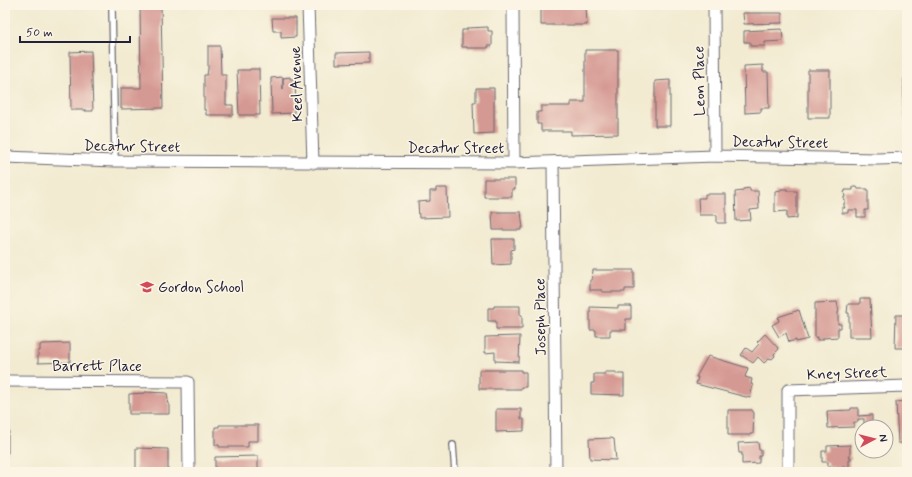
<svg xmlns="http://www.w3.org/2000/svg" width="912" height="477" viewBox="0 0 912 477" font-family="Mynerve,sans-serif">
<rect width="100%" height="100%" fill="#fcf5e5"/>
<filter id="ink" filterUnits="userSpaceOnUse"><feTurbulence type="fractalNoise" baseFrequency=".025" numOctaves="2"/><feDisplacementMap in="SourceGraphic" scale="8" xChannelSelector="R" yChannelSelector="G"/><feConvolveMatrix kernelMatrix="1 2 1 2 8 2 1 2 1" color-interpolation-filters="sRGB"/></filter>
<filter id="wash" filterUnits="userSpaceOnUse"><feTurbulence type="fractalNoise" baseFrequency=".012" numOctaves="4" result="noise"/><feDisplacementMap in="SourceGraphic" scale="16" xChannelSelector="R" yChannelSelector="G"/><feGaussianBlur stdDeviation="0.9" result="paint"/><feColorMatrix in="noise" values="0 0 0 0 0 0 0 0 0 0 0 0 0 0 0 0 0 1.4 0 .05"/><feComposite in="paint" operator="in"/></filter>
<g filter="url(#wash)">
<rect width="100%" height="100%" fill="#f2ebd1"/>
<g id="blocks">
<path fill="#d59993" d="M140,5H161L163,108L121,109V88H141Z
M280,5H296V7L280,8Z
M541,5H586L587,25H541Z
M743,13H782V23L744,24Z
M272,18H296V37L281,38V31H273Z
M488,27V31H492V46H488V48H467V47H462V30H467V28Z
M782,29L783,41L765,42V46H750V42H744V31Z
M208,46H220L221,75H226V105H233V115H206V110H204V75H207L208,69Z
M585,50H618V134L571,135V131H541V124H537V112H541V106H571V102H585Z
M91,51L93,111H85L86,110H71L70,52Z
M369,52V63L336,64V53Z
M763,65V72H768L769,108H761V112L745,113L744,66Z
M250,69H259L260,115H239L237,70H250Z
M808,70H830V118H808Z
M283,77V89V78L290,77V79H295L296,109H294V113L272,114L271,78Z
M904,78H907V119H904Z
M670,80V126H655V81Z
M476,88H494V133L474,134L473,102H476Z
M484,179H515V189H512V197H484Z
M853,187H857L858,189H868V210H865V217H857V210H848V213H842V208H845L844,206V203H845V200H844V197H845L844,192H845V190H853Z
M436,188H447L448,217L419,218L418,202L430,201V191H436Z
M750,188V191H758L759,209L750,210L751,220L736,221L735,192L743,191V189Z
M781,189H787V191H797V218L787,219V211L775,212V192L781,191Z
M705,194H726V223H717V215H699L698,198H705Z
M492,212H521L523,228H521V230H493Z
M492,239H514V249L511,250V264L493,265Z
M593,270H634V289H625V292H602V290H590V280H592Z
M860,299H870L872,337H849V313H847L848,304H860Z
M837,302L839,312H838V324H841V328H838V337L823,338V340H817V337L815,338V303Z
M494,306H520V315H522V329H496V321H488V308H494Z
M618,306H631V319H626V330H610V336H596V330H590V307L618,308Z
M799,310L808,339L796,342V340L789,342L786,333L779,337L772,325L779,321L778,317Z
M896,315H907V348H895Z
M765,334L779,349L774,354L775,356L772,359L770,358L764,363L758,357L753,363L741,355L746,348L752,352L759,344L757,342Z
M520,336L519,362L495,361V352L485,353V337Z
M70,343V362L38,363V351H40V345L42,344Z
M708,356L748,368L745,377L752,379L751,384L753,385L750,398L696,384L698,377H696Z
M479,370H521V372H526V387H521V389H479Z
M605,372H616V374H624V395L591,394V383H594V374H605Z
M145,392L167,393L168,400L167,403H169V414H129V394L145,393Z
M906,401L907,443H898L896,402Z
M7,407L9,434H8V453H5V408Z
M851,408H858V416L872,415V427H864V419H858V422H854V427L828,428L827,411L851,410Z
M496,409H521V419H524V431L496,432Z
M728,410H752L754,413L753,434H750L751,435H728Z
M219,425H258V441H248V447H219V445H215V427H219Z
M611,438L614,439L616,460L590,459L589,439Z
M758,442L759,450H761V456H759V463L742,464V453H739L738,443Z
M850,445V455L849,457H851V460H849V467H828V462H822V451H827V446Z
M136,448L168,449V471H136Z
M258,456V472H215V457Z"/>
</g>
</g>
<g filter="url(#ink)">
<use href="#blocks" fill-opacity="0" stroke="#6b6870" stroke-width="1"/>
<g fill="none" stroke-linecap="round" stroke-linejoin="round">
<g stroke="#6b6870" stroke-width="8">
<path id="service" d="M112,8L115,161
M453,445L455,472"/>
</g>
<g stroke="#6b6870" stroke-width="13">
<path id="minor" d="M308,5L313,163
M513,5L514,163
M714,5L715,156
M5,157L115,161L514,163L715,156L878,159L907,158
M553,163L556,472
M5,381L188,382L189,472
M788,472V390L907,386"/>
</g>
<use href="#service" stroke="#fff" stroke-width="5.5"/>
<use href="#minor" stroke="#fff" stroke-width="11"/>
</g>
</g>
<defs>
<g id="school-bare" transform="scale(1.08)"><path d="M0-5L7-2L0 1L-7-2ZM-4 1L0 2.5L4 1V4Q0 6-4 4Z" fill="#d1495b" stroke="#fcf5e5" stroke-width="2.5" paint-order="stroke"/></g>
</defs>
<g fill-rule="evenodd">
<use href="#school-bare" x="147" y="287"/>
</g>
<g text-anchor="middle" stroke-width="3" stroke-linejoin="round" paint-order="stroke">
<g font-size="15" fill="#22223b" stroke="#fcf5e5">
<text transform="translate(699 81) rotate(-91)" y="5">Leon Place</text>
<text transform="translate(296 84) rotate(-92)" y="5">Keel Avenue</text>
<text transform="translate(780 142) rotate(1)" y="5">Decatur Street</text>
<text transform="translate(132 146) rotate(1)" y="5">Decatur Street</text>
<text x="456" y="153">Decatur Street</text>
<text transform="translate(540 317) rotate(-91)" y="5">Joseph Place</text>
<text x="97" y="371">Barrett Place</text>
<text transform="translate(847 373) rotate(-2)" y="5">Kney Street</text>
</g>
<g font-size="15" fill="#22223b" stroke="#fcf5e5" text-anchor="start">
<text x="158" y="292">Gordon School</text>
</g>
</g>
<rect width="912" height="477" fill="none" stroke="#fcf5e5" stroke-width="20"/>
<g transform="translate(874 439) rotate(83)"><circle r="19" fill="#fcf5e5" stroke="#a5a1a1"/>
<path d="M0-3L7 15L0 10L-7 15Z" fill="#d1495b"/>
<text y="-6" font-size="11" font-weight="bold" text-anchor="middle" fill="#22223b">N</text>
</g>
<path d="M20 36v6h110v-6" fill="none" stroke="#22223b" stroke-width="2"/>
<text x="26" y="36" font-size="12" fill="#22223b" stroke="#fcf5e5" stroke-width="3" paint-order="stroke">50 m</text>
</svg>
